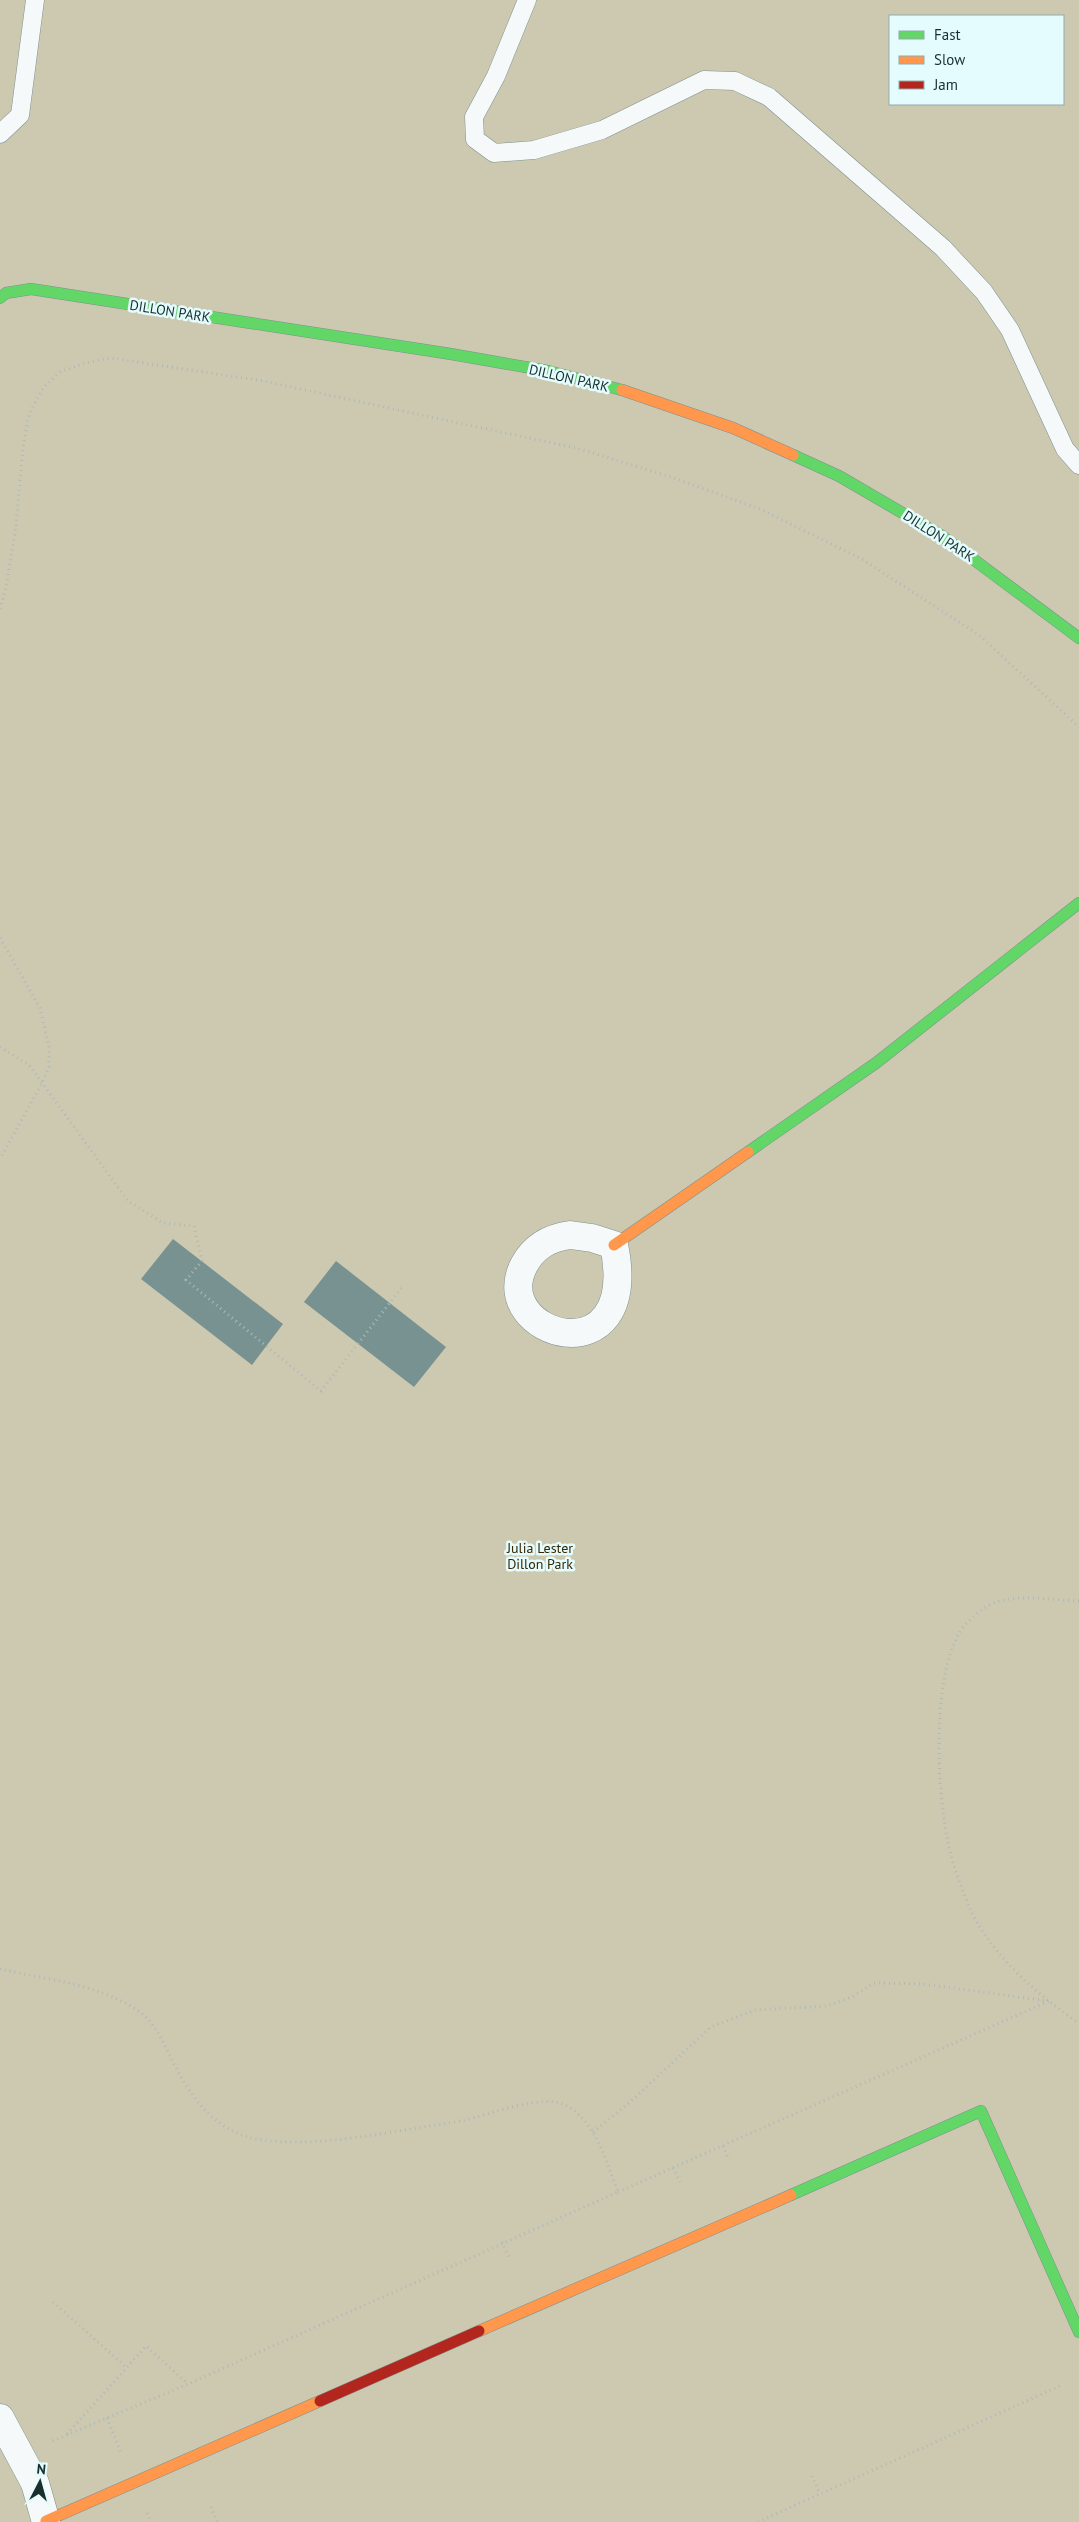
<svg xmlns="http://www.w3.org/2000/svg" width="1079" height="2522" viewBox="0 0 1079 2522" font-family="'PT Sans',sans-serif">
<rect width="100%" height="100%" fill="#bbd6d6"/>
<path fill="#cdc9b0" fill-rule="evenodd" d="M0,0H1079V2522H0ZM890,16H1063V104H890Z"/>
<path fill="#789292" d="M173,1239L283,1324L252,1365L141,1279Z
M336,1261L446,1347L414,1387L304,1302Z"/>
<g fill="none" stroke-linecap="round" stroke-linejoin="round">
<g stroke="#7c9191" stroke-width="19">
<path id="lane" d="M527,0L496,76L474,117L475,139L494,153L534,150L602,130L704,80L735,81L769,97L943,248L984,292L1010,330L1065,449L1079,465
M0,134L20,115L35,0"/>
</g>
<g stroke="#7c9191" stroke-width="29">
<path id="street" d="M570,1235L592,1238L614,1245C642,1382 487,1335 524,1265C534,1246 549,1238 570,1235Z
M0,2418L35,2483L46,2522"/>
</g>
<g stroke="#7c9191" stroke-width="12">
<path id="fast" d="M0,298L6,293L31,289L451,354L548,371L622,390
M793,455L839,476L942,536L1079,638
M748,1152L876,1063L1079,903
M791,2195L981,2111L1079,2332"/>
</g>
<g stroke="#7c9191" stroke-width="12">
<path id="slow" d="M622,390L733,428L793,455
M614,1245L748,1152
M479,2331L791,2195
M46,2521L320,2401"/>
</g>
<g stroke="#7c9191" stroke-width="12">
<path id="jam" d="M320,2401L479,2331"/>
</g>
<path stroke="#afb8b8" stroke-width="3" stroke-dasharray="1 4" stroke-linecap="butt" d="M0,609L6,587L16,526L23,447L29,414L43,388L60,372L85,363L110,358L263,381L580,449L671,477L760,509L860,558L979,635L1079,727
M0,938L40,1008L49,1046V1067L42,1083L0,1159
M0,1047L29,1065L128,1201L163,1223L194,1226L202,1261L186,1280L321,1391L403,1286
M1079,1601C1050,1600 1008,1591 983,1609C976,1614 963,1625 959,1633C932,1683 937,1782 947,1838C951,1860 960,1885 969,1906C988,1952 1038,1996 1079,2023
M0,1969C44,1979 98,1984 137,2010C154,2021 162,2040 171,2058C190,2097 216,2134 262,2140C314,2147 372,2135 423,2127C437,2125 451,2123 464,2120C490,2115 544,2092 567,2106C597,2123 606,2162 618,2192L188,2384L50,2442
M593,2132L629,2103L711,2027L755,2010L827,2006L852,1997L874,1983L923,1984L1047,2001
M723,2146L729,2160
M673,2168L680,2182
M618,2192L1049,2001
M502,2242L510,2259
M53,2302L127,2368
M107,2418L121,2453
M67,2434L146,2346L188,2384
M812,2476L820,2494
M211,2507L217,2522
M147,2513L151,2522
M758,2522L1062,2385"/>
<use href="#lane" stroke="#f5f9f9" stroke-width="18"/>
<use href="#street" stroke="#f5f9f9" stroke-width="28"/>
<use href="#fast" stroke="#63d668" stroke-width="11"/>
<use href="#slow" stroke="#ff974d" stroke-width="11"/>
<use href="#jam" stroke="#b3261e" stroke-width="11"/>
</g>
<g text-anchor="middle" stroke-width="5" stroke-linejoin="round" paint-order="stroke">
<g font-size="14" fill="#1a2e2e" stroke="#e4fcfd">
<text transform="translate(170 311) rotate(9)" y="5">DILLON PARK</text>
<text transform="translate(569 378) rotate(13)" y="5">DILLON PARK</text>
<text transform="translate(939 536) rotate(33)" y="5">DILLON PARK</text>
</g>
<g font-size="14" fill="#392602" stroke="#e4fcfd">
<text x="540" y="1553">Julia Lester<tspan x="540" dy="16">Dillon Park</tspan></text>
</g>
</g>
<rect x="889" y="15" width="175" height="90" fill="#e4fcfd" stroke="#93aaaa"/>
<rect x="899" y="31" width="25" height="8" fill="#63d668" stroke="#93aaaa"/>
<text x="934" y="40" font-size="15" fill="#1a2e2e">Fast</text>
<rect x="899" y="56" width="25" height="8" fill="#ff974d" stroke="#93aaaa"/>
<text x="934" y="65" font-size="15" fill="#1a2e2e">Slow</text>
<rect x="899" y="81" width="25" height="8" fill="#b3261e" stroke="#93aaaa"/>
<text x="934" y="90" font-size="15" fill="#1a2e2e">Jam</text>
<g transform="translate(40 2482) rotate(6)" stroke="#e4fcfd" stroke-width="4" paint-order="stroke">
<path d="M0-4L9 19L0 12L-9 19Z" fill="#1a2e2e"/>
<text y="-8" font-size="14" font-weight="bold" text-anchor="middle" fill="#1a2e2e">N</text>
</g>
</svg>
